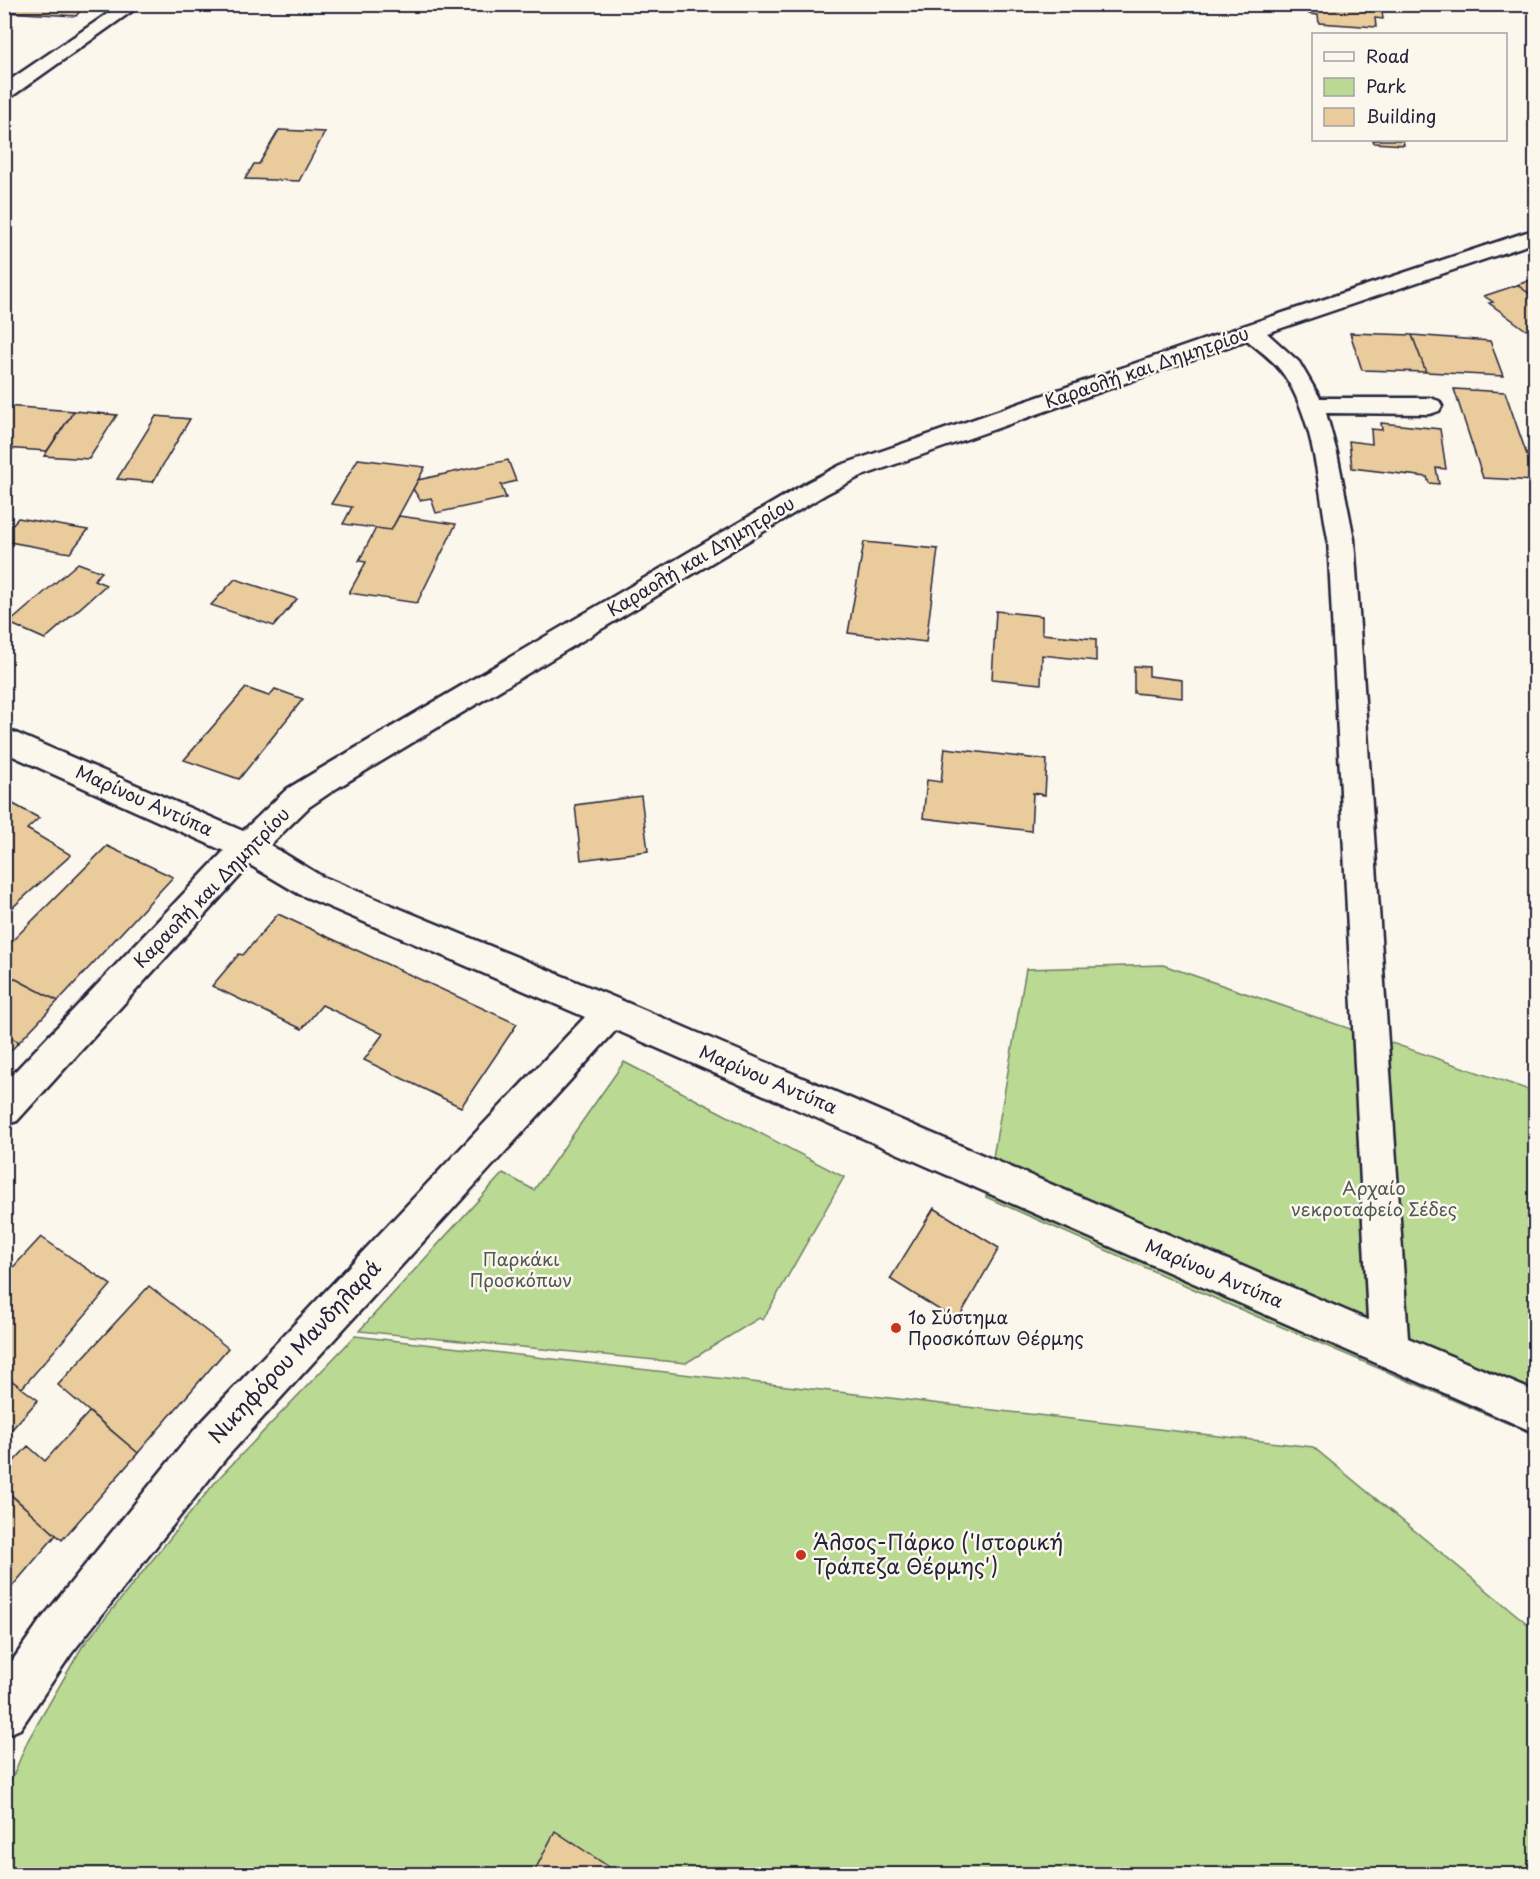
<svg xmlns="http://www.w3.org/2000/svg" width="1540" height="1879" viewBox="0 0 1540 1879" font-family="'Playpen Sans',sans-serif">
<rect width="100%" height="100%" fill="#fbf7ec"/>
<filter id="ink" filterUnits="userSpaceOnUse"><feTurbulence type="fractalNoise" baseFrequency=".0167" numOctaves="2"/><feDisplacementMap in="SourceGraphic" scale="12" xChannelSelector="R" yChannelSelector="G"/><feConvolveMatrix kernelMatrix="1 2 1 2 8 2 1 2 1" color-interpolation-filters="sRGB"/></filter>
<g filter="url(#ink)">
<path fill="#bad992" stroke="#6e7e66" stroke-width="1.5" d="M1163,965L1535,1092V1435L1223,1302L986,1197L1026,969Z
M624,1062L844,1177L763,1320L759,1318L686,1363L359,1331L503,1173L534,1190Z
M355,1336L1313,1447L1535,1630V1874H5V1795L28,1740L82,1647L217,1480Z"/>
<path fill="#e9cb9c" stroke="#22223b" stroke-width="1.5" d="M4,4H86L76,16L4,12Z
M1317,4H1381L1383,19L1375,18L1376,27L1319,23L1318,15L1309,14L1308,7L1317,8Z
M279,130L325,132L299,181L245,179L254,164H259Z
M1373,140H1403L1404,145L1374,143Z
M1536,278V298L1517,285Z
M1517,285L1536,298V326L1526,330L1489,303L1493,302L1484,296Z
M1350,333L1412,335L1426,372L1362,370Z
M1412,335L1490,341L1503,376L1426,372Z
M1454,389L1505,392L1536,481L1483,478Z
M4,406L74,411L47,451L4,448Z
M74,411L117,415L89,459L44,456Z
M156,416L190,419L153,482L117,479Z
M1381,423L1440,429L1446,469L1436,468L1439,484L1429,483L1427,477L1352,468L1349,441L1372,444L1371,429L1382,430Z
M358,459L425,467L391,530L343,524L352,507L331,504Z
M508,460L516,481L501,485L506,498L436,513L431,498L420,500L413,489L418,480Z
M399,516L456,524L417,603L349,593L366,562L359,561L376,528L391,530Z
M18,518L88,530L70,553L4,541V523L12,525Z
M864,542L938,549L926,642L848,633Z
M78,563L102,572L94,580L106,585L45,639L9,623Z
M235,579L297,599L274,626L211,605Z
M996,611L1042,616V634L1096,639V661L1042,655L1041,684L992,679Z
M1134,666L1149,667V676L1182,680V698L1134,693Z
M246,688L269,696L275,689L303,699L239,779L184,760Z
M945,748L1047,760L1045,795L1033,793L1031,831L923,818L927,780L941,782Z
M641,796L648,851L581,860L575,805Z
M4,799L39,818L27,829L71,855L4,915Z
M107,846L173,877L58,1001L4,973V949Z
M278,914L517,1024L461,1107L364,1060L383,1034L322,1005L302,1029L212,986L239,954L243,955Z
M4,973L58,1001L19,1042L4,1034Z
M4,1034L19,1042L4,1058Z
M934,1208L999,1248L957,1321L890,1279Z
M41,1237L111,1285L22,1388L4,1375V1277Z
M149,1286L228,1348L138,1453L58,1385Z
M4,1375L38,1400L4,1438Z
M89,1412L138,1453L62,1540L4,1489V1472L28,1446L45,1461Z
M7,1491L56,1535L4,1596V1494Z
M555,1831L609,1867L606,1874H533Z"/>
<g fill="none" stroke-linecap="round" stroke-linejoin="round">
<g stroke="#22223b" stroke-width="5">
<path id="minor" d="M122,4H142L11,97L4,99V84Z
M1536,229V242L1267,333L1299,362L1320,398H1430L1439,401L1442,406L1439,411L1430,414L1326,413L1337,453L1354,539L1408,1338L1536,1392V1433L616,1030L226,1458L71,1654L20,1729L4,1736V1673L39,1622L196,1428L585,1017L299,894L250,865L17,1121L4,1125V1083L224,851L4,752V728L243,831L287,789L315,772L808,482L841,465L1243,326ZM1247,340C1260,351 1275,361 1284,375C1315,421 1318,486 1328,539L1368,1320L623,1001L321,876L270,845L309,807L337,788L826,494L859,477Z"/>
</g>
<use href="#minor" fill="#fbf7ec" fill-rule="evenodd"/>
</g>
</g>
<g fill="#c8321e" stroke="#fbf7ec" stroke-width="2">
<circle cx="896" cy="1328" r="6"/>
<circle cx="801" cy="1555" r="6"/>
</g>
<g text-anchor="middle" stroke-width="5" stroke-linejoin="round" paint-order="stroke">
<g font-size="18" fill="#22223b" stroke="#fbf7ec">
<text transform="translate(1147 368) rotate(-19)" y="6">Καραολή και Δημητρίου</text>
<text transform="translate(701 557) rotate(-31)" y="6">Καραολή και Δημητρίου</text>
<text transform="translate(144 801) rotate(24)" y="6">Μαρίνου Αντύπα</text>
<text transform="translate(212 888) rotate(-46)" y="6">Καραολή και Δημητρίου</text>
<text transform="translate(768 1080) rotate(23)" y="6">Μαρίνου Αντύπα</text>
<text transform="translate(1214 1274) rotate(23)" y="6">Μαρίνου Αντύπα</text>
</g>
<g font-size="18" fill="#505955" stroke="#fbf7ec">
<text x="1374" y="1195">Αρχαίο<tspan x="1374" dy="21">νεκροταφείο Σέδες</tspan></text>
<text x="521" y="1266">Παρκάκι<tspan x="521" dy="21">Προσκόπων</tspan></text>
</g>
<g font-size="18" fill="#22223b" stroke="#fbf7ec" text-anchor="start">
<text x="908" y="1324">1ο Σύστημα<tspan x="908" dy="21">Προσκόπων Θέρμης</tspan></text>
</g>
<g font-size="21" fill="#22223b" stroke="#fbf7ec">
<text transform="translate(295 1352) rotate(-47)" y="7">Νικηφόρου Μανδηλαρά</text>
</g>
<g font-size="21" fill="#22223b" stroke="#fbf7ec" text-anchor="start">
<text x="813" y="1550">Άλσος-Πάρκο ('Ιστορική<tspan x="813" dy="24">Τράπεζα Θέρμης')</tspan></text>
</g>
</g>
<rect width="1540" height="1879" fill="none" stroke="#fbf7ec" stroke-width="24"/>
<rect x="12" y="12" width="1516" height="1855" fill="none" stroke="#22223b" stroke-width="2" filter="url(#ink)"/>
<rect x="1312" y="33" width="195" height="108" fill="#fbf7ec" stroke="#a4a2a5" stroke-width="1.5"/>
<rect x="1324" y="52" width="30" height="9" fill="#fbf7ec" stroke="#a4a2a5" stroke-width="1.5"/>
<text x="1366" y="63" font-size="18" fill="#22223b">Road</text>
<rect x="1324" y="78" width="30" height="18" fill="#bad992" stroke="#a4a2a5" stroke-width="1.5"/>
<text x="1366" y="93" font-size="18" fill="#22223b">Park</text>
<rect x="1324" y="108" width="30" height="18" fill="#e9cb9c" stroke="#a4a2a5" stroke-width="1.5"/>
<text x="1366" y="123" font-size="18" fill="#22223b">Building</text>
</svg>
